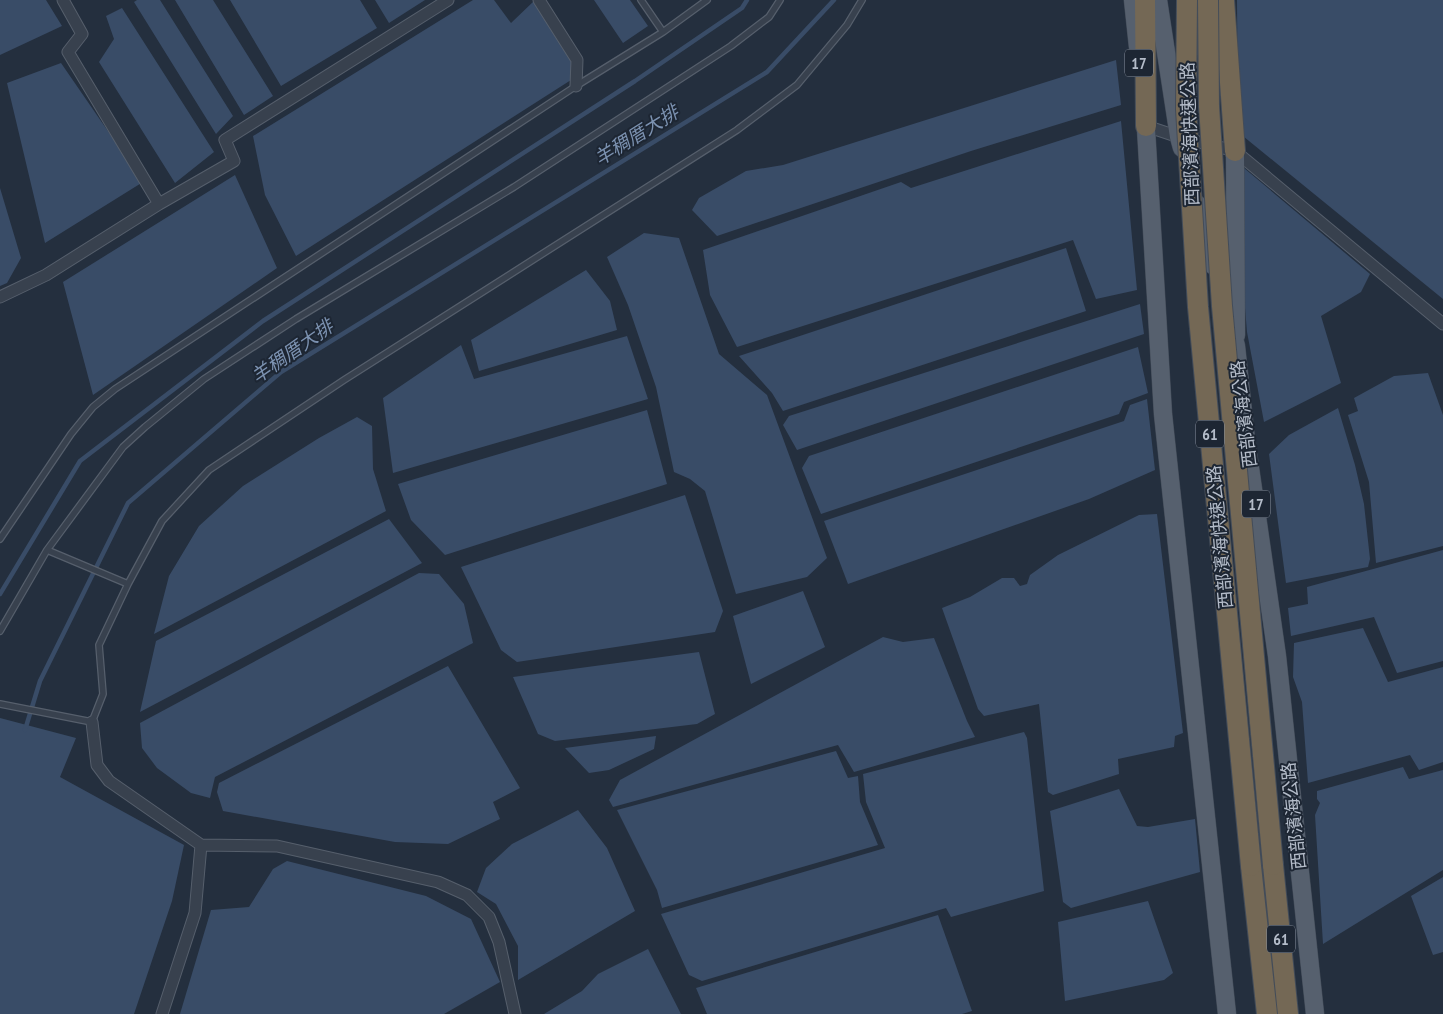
<svg xmlns="http://www.w3.org/2000/svg" width="1443" height="1014" viewBox="0 0 1443 1014" font-family="'PT Sans Narrow','Noto Sans TC',sans-serif">
<rect width="100%" height="100%" fill="#242f3e"/>
<path fill="#394c67" d="M0,0H46L62,26L0,55Z
M137,0H160L233,116L216,134L134,2Z
M175,0H213L273,96L244,115Z
M230,0H360L377,28L281,86Z
M375,0H425L389,23Z
M473,0H494L511,23L534,1L573,61L571,80L296,256L265,195L253,136Z
M594,0H630L648,26L623,43Z
M1237,0H1443V299L1238,132Z
M122,8L214,152L175,183L99,62L114,39L106,16Z
M1116,60L1121,105L971,151L717,236L692,210L699,198L746,171L783,165Z
M61,63L143,182L45,243L7,83Z
M1121,121L1137,290L1096,299L1073,240L737,347L710,295L703,250L901,182L911,188Z
M1238,163L1370,274L1361,292L1321,316L1341,383L1264,422L1247,332L1240,248Z
M235,175L277,268L93,395L63,282Z
M0,188L21,258L7,283L0,286Z
M644,233L679,238L719,354L767,395L827,558L807,577L736,594L705,491L690,479L674,472L656,387L628,305L607,257Z
M1066,248L1086,311L783,411L772,393L739,356Z
M586,270L610,301L617,330L479,371L471,340Z
M1140,304L1144,334L797,450L783,425L789,416Z
M627,336L648,399L393,473L383,398L461,345L474,379Z
M1138,347L1148,393L1124,402L1119,414L821,514L802,468L809,456Z
M1428,373L1443,415V546L1376,563L1369,482L1348,415L1358,411L1354,398L1394,376Z
M1147,399L1155,470L1089,499L848,584L824,521L1124,421L1130,405Z
M1338,408L1355,465L1364,504L1370,559L1368,567L1286,583L1269,454L1289,435Z
M647,410L667,484L445,555L411,520L398,484Z
M357,417L372,426L373,469L386,511L154,634L169,576L199,526L243,486L319,438Z
M685,495L723,611L715,632L517,662L501,650L461,567Z
M1157,514L1183,733L1175,736L1174,747L1118,759L1119,774L1053,795L1048,792L1039,704L984,716L978,709L942,608L970,597L1002,578H1014L1020,586L1027,584L1030,575L1058,555L1139,515Z
M389,519L422,563L140,712L156,641Z
M1443,550V661L1397,673L1374,617L1291,636L1288,608L1308,604L1307,587Z
M419,573L439,574L464,604L473,643L215,777L210,798L191,793L157,768L142,748L140,723Z
M803,591L825,647L751,684L733,616Z
M1363,628L1388,682L1443,667V762L1419,770L1410,755L1308,783L1302,702L1293,677L1294,643Z
M883,637L903,642L934,638L967,721L975,737L854,772L838,745L613,807L609,800L620,780Z
M699,652L715,714L697,724L555,741L538,734L513,677Z
M448,666L520,788L493,802L500,819L448,844L395,842L223,811L217,792L219,783Z
M0,718L76,738L60,777L184,845L172,901L134,1014H0Z
M1024,732L1027,738L1044,891L951,917L946,908L702,981L689,975L661,914L885,848L866,802L863,774Z
M656,736L654,749L609,770L589,773L565,748Z
M836,751L848,778L858,776L860,802L878,845L662,908L657,890L617,810Z
M1403,767L1409,779L1443,770V870L1323,944L1315,815L1320,803L1317,799V791Z
M1119,789L1137,826L1148,827L1195,819L1200,872L1071,908L1063,902L1050,811Z
M578,810L607,848L635,911L518,980V946L496,904L477,892L486,868L512,844Z
M287,861L426,896L471,919L500,982L444,1014H180L211,910L249,907L273,869Z
M1443,877V952L1433,955L1411,896Z
M1148,901L1173,973L1164,980L1065,1001L1058,922Z
M938,915L972,1011L962,1014H707L696,988Z
M648,949L681,1014H544L582,991L598,974Z"/>
<g fill="none" stroke-linecap="round" stroke-linejoin="round">
<path stroke="#394c67" stroke-width="4.5" d="M0,594L80,461L263,321L635,81L742,8L747,0
M25,730L40,681L128,503L281,372L767,72L834,0"/>
<g stroke="#565f6c" stroke-width="8">
<path id="lane" d="M641,0L663,32
M0,539L71,434L93,407L115,389L576,86L663,32L707,0
M47,550L128,584
M0,631L47,550L123,447L145,427L204,379L296,319L514,187L731,46L769,17L780,0
M0,704L92,722L103,694L99,645L128,584L162,521L209,470L344,380L737,130L797,85L847,25L862,0"/>
</g>
<g stroke="#565f6c" stroke-width="13">
<path id="street" d="M63,0L82,34L68,52L159,204
M539,0L577,60L576,86
M1146,126L1179,137L1235,151L1443,324
M0,297L46,275L159,204L234,161L225,140L448,0
M92,722L97,765L109,781L201,845L277,846L438,882L467,895L489,917L499,942L515,1014
M162,1014L195,913L201,845"/>
</g>
<g stroke="#414a57" stroke-width="19">
<path id="primary" d="M1133,0L1138,47
M1158,0L1179,137L1182,148
M1145,112L1163,414L1227,1014
M1235,151L1236,335
M1197,204L1214,266
M1230,323L1236,346L1246,440L1277,656L1315,1014"/>
</g>
<g stroke="#434c59" stroke-width="22">
<path id="highway" d="M1145,0L1146,126
M1224,0L1235,151
M1273,865L1288,1014
M1251,866L1267,1014"/>
</g>
<use href="#lane" stroke="#38414e" stroke-width="5.5"/>
<use href="#street" stroke="#38414e" stroke-width="11"/>
<use href="#primary" stroke="#56606e" stroke-width="18"/>
<use href="#highway" stroke="#746855" stroke-width="20"/>
<g stroke="#434c59" stroke-width="22" stroke-linecap="butt">
<path id="highway-bridge" d="M1187,0L1186,109L1198,307L1251,866
M1208,0L1209,106L1222,306L1273,865"/>
</g>
<use href="#highway-bridge" stroke="#746855" stroke-width="20"/>
</g>
<g text-anchor="middle" stroke-width="4" stroke-linejoin="round" paint-order="stroke">
<g fill="#1d2633" stroke="#878f9c" stroke-width="1">
<rect x="1125" y="49.5" width="28" height="27" rx="4"/>
<rect x="1196" y="420.5" width="28" height="27" rx="4"/>
<rect x="1242" y="490.5" width="28" height="27" rx="4"/>
<rect x="1267" y="925.5" width="28" height="27" rx="4"/>
</g>
<g font-size="16" font-weight="bold" fill="#b4bcc9">
<text x="1139" y="69">17</text>
<text x="1210" y="440">61</text>
<text x="1256" y="510">17</text>
<text x="1281" y="945">61</text>
</g>
<g font-size="18" fill="#b4bcc9" stroke="#1d2633">
<text transform="translate(1190 134) rotate(-92)" y="6">西部濱海快速公路</text>
<text transform="translate(1244 414) rotate(-97)" y="6">西部濱海公路</text>
<text transform="translate(1220 537) rotate(-95)" y="6">西部濱海快速公路</text>
<text transform="translate(1294 816) rotate(-96)" y="6">西部濱海公路</text>
</g>
<g font-size="19" font-style="italic" fill="#7c92b1" stroke="#1d2633">
<text transform="translate(636 135) rotate(-32)" y="7">羊稠厝大排</text>
<text transform="translate(292 351) rotate(-35)" y="7">羊稠厝大排</text>
</g>
</g>
</svg>
